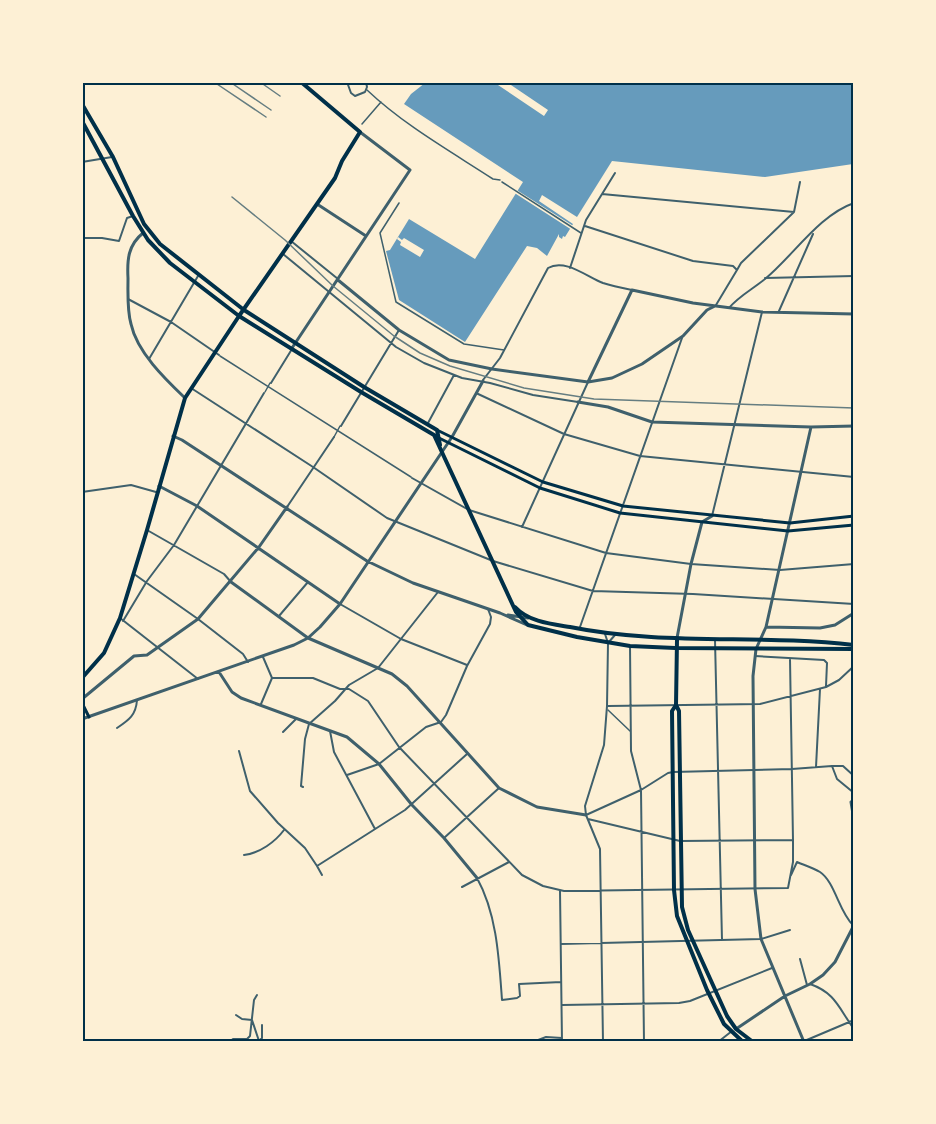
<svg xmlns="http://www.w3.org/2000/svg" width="936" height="1124" viewBox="0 0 936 1124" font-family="Jost,sans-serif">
<rect width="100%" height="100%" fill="#fdf0d5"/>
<path fill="#669bbc" d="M425,83H495L544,116L548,110L508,83H853V164L765,177L612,161L577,217L542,195L539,201L573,224L565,237L563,236L562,239L559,237V234L547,256L537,248L527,246L465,342L399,300L386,251L390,250L409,219L475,259L523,182L404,104L411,94Z"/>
<path fill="#fdf0d5" d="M515,189L575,227L572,230L513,192Z
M398,237L402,240L404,238L424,250L420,257L400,245L401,242L397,239Z"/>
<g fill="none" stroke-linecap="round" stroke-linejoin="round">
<path stroke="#3f606c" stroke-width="1.5" d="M367,90C404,125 450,151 493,179L500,180
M362,124L381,102
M502,182L581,233
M399,203L380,233L396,302L464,344L504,350
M220,356L411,477
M265,392L270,383
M334,437L340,426
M608,710L630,731"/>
<path stroke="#3f606c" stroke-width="2" d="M347,82L351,93L355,96L365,92L367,87L366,82
M82,162L112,157
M602,194L794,212
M585,226L693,261L733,266L737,270L716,305
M82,238H102L119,241L127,218L133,216
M291,241L338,279
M283,254L396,347L424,363L462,378L490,383L533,395L578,402
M570,268L586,220L615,173
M737,270L741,263L794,212L800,182
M765,278L854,276
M128,299L171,322L219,355
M729,308C739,296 753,289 765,279C793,256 819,215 854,203
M779,311L813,234
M149,359L198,276
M483,380L500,358L548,268C565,258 587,277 603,283C612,286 622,288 632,290
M271,383L292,349
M191,388L313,467L387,518L493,561L593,591L693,594L854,604
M476,393L564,434L640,456L854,477
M428,423L454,375
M341,426L399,330
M412,478L469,510L606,553L691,564L780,570L854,564
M82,492L131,485L156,492
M287,507L334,437
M712,516L762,312
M522,527L588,382
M147,530L224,574L231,582
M134,574L198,619L243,654L248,662
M340,604L401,639L467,665
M279,616L308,582
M120,618L198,679
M123,621L147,581L174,545L264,393
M580,627L682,338
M715,640L722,940
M608,643L615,635
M630,646L631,751L641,790L644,1042
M755,656L824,660L827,663L826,686
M272,678H313L340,689H349L368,701L399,747L522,875L543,886L564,891L788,888L793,862V840L790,659
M261,704L272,678L263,657
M608,706L760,704L826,687L839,680L854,666
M117,728C129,720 136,715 137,700
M330,731L334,752L375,829
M283,732L296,719
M239,751L250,791L278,823L305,848L317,866
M832,766H843L854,776
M816,767L820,689
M347,775L379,764L426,727L441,722L446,715L467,666L490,624L491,617L488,609
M303,787L301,786L305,739L309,724L335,701L349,685L378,668L438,592
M586,815L641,790L668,773L673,772L792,769L832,766L837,779L854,793
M588,819L680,841L793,840
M444,838L499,788
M244,855C260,853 275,842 284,830
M322,875L317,866L405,810L467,754
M791,875L797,862C804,865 813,868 820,872C835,882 839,912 853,925
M477,878C497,914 499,959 502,1000L517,998L520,996L519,984L561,982
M462,887L509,862
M560,891L562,1042
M561,944L761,939L790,930
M800,959L807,985
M810,984C836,993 839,1009 854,1029
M562,1005L679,1003L690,1001L772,968
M236,1015L242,1019L252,1020L259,1041L262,1038V1025
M229,1042L233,1039H247L250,1036L254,1000L257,995
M533,1042L546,1037L562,1038
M603,1042L600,849L586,815L585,806L604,745L607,706L608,643L605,634
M718,1042L732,1031
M802,1042L854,1020"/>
<path stroke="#3f606c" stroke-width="3" d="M317,204L366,236
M143,233C128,245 127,260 128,278C128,293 127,310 131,324C137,352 165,379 185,398
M338,280L399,330L449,360L492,369L588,382L612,378L642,364L683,336L707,310L715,306
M292,348L410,170L360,132
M588,382L632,290L693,303L762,312L854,314
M578,402L608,407L652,422L811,427L854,426
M173,436L182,440L367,561L413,583L500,613L527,625
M159,486L197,506L340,604
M231,582L308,638L392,674L407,686L499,788L537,807L586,815
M508,615L528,618
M766,627L820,628L835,625L854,613
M677,638L691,564L702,522L712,516
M219,672L232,692L241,698L347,737L379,764L412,805L444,838L477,878
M82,699L134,656L147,655L198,619L259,547L287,507
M82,719L294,645L308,638L320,627L340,604L452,437L483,381
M854,800L851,802L854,820
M736,1029L785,996L810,984L823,975L835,962L854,925
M804,1042L761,939L755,889L753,676L756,649L766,627L811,427"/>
<path stroke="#003049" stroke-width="3" d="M437,430L543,482L623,506L790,523L854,516
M437,437L540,488L620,513L788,531L854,525
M82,703L89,717"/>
<path stroke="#003049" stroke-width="4" d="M677,640L676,705L679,711L682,907L688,930L727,1016L736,1029L753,1042
M82,678L104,653L120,618L147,530L185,398L239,316
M676,705L672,711L674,890L677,916L707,990L724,1024L743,1042"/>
<path stroke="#003049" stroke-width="4" d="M82,104L113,157L144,224L160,244L244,310L364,387L437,430L440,445
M82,121L133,216L148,240L170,263L239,316L361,392L434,435L516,612L528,625L577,637L630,646L675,648L854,649
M239,316L335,178L342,161L360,132L301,82
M515,607C529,622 551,624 570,627C664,646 759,634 854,645"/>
<path stroke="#657d81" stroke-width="1.5" d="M214,82L266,117
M230,82L271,110
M260,82L280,96
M232,197L285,240L333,286L394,336L420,353L450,366L524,388L594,399L854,408"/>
</g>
<rect width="936" height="1124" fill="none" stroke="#fdf0d5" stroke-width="168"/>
<rect x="84" y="84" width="768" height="956" fill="none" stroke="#003049" stroke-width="2"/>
</svg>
